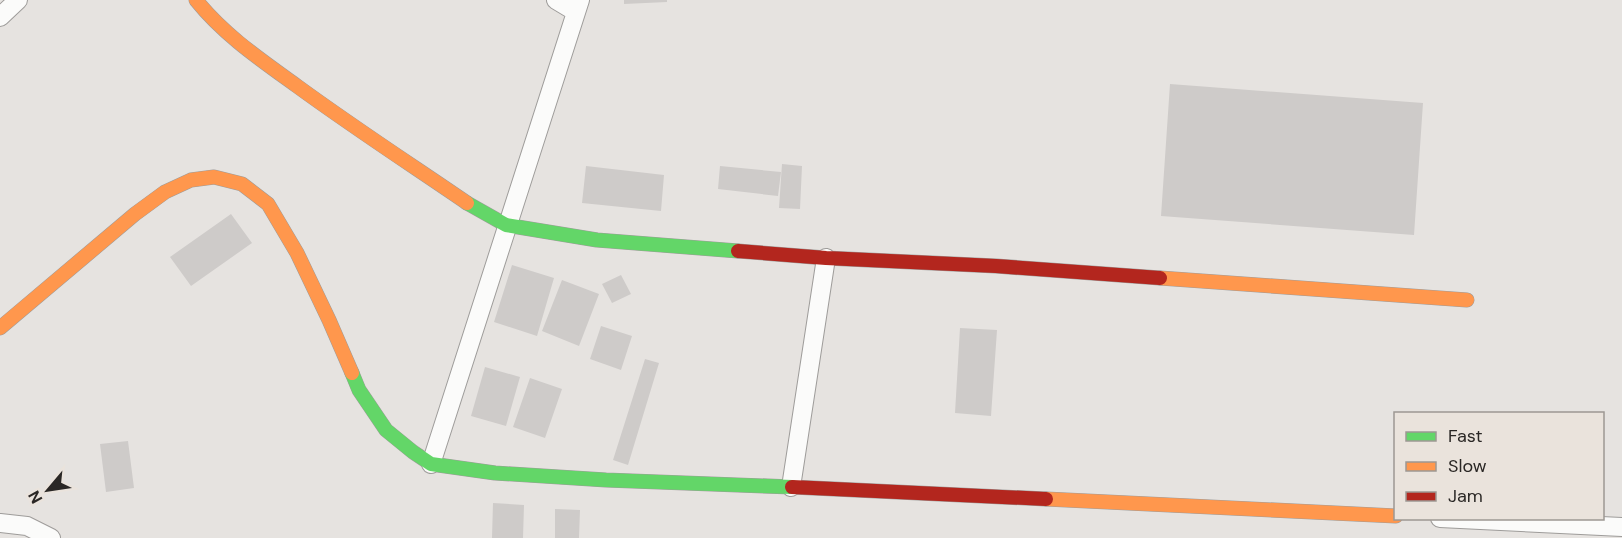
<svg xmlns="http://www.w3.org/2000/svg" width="1622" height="538" viewBox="0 0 1622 538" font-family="'DM Sans',sans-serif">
<rect width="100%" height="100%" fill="#e6e3e0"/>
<path fill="#cecbc9" d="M624,0H667V2L624,4Z
M1170,84L1423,103L1414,235L1161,216Z
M782,164L802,166L800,209L779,208Z
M586,166L664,175L661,211L582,203Z
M720,166L781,172L778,196L718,189Z
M231,214L252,243L191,286L170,257Z
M512,265L554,278L537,336L494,322Z
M621,275L631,294L612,303L602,284Z
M562,280L599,294L579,346L542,331Z
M601,326L632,336L621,370L590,359Z
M960,328L997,330L991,416L955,413Z
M645,359L659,363L628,465L613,460Z
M485,367L520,377L506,426L471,416Z
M530,378L562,389L545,438L513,427Z
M128,441L134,488L106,492L100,444Z
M493,503L524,505L523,538H492Z
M555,509L580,510L579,538H555Z"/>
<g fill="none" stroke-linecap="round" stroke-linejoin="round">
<g stroke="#9e9c9a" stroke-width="20">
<path id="street" d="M556,0L576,12
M0,17L18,0
M431,464L580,0
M791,487L826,258
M1440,518L1622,527
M0,523L27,526L51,538"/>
</g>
<g stroke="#9e9c9a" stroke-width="15">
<path id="fast" d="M467,203L506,225L597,240L738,251
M352,373L359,390L386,430L413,452L431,464L495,473L606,480L792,487"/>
</g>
<g stroke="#9e9c9a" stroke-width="15">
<path id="slow" d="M196,0C224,35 261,60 297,86C353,127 410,164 467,203
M1160,278L1467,300
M0,328L135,214L165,192L191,180L214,177L242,184L268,204L297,253L329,320L352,373
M1046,499L1396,516"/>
</g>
<g stroke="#9e9c9a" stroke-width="15">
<path id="jam" d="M738,251L826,258L996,266L1160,278
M792,487L1046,499"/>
</g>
<use href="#street" stroke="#fbfbfa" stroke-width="18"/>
<use href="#fast" stroke="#63d668" stroke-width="14"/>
<use href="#slow" stroke="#ff974d" stroke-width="14"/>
<use href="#jam" stroke="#b3261e" stroke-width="14"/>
</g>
<rect x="1394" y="412" width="210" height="108" fill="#eae3dc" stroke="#9d9893" stroke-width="1.5"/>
<rect x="1406" y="432" width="30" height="9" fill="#63d668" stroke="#9d9893" stroke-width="1.5"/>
<text x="1448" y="442" font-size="18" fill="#2a2725">Fast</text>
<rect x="1406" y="462" width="30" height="9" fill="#ff974d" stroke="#9d9893" stroke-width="1.5"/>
<text x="1448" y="472" font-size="18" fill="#2a2725">Slow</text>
<rect x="1406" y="492" width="30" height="9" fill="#b3261e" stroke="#9d9893" stroke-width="1.5"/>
<text x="1448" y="502" font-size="18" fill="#2a2725">Jam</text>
<g transform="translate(48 490) rotate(241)" stroke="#eae3dc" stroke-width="4.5" paint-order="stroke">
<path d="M0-4.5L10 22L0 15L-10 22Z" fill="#2a2725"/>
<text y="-9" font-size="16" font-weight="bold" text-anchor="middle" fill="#2a2725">N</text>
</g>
</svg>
